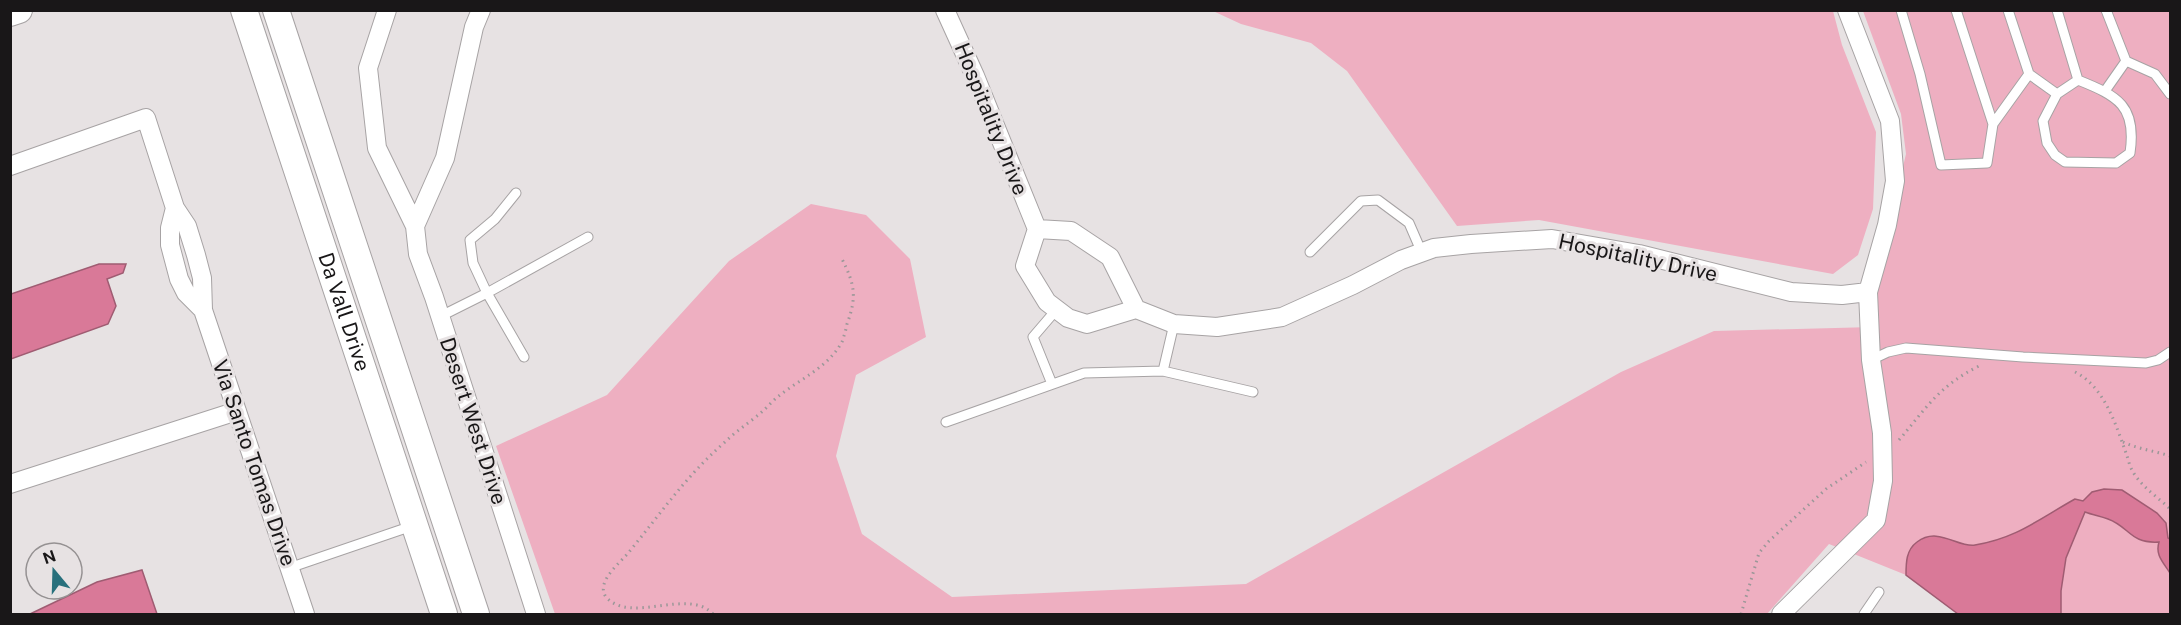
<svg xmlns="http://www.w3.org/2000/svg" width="2181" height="625" viewBox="0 0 2181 625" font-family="'Public Sans',sans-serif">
<rect width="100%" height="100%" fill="#e7e2e3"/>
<path fill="#eeafc1" d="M1213,11H1833L1842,45L1876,132L1873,209L1858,255L1833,274L1539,220L1457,226L1347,71L1311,43L1241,24Z
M1863,11H2170V614H1958L1906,575L1829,544L1767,614H555L496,446L607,395L729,261L811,204L866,215L910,259L926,337L856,375L836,456L862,534L952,597L1246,584L1621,372L1714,331L1873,327V291L1906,154L1901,114Z"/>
<path fill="#d97998" stroke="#9f5c72" stroke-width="1.5" d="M99,264H126L123,273L107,279L116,306L108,324L11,359V294Z
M2104,489L2122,490L2157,513L2166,523L2168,538L2170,539V573C2163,562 2155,555 2159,542C2130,544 2130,527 2108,519C2100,516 2093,515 2085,512L2066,558L2061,591V614H1958L1906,575C1906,563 1906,550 1917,542C1938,526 1958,548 1975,545C2017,538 2039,519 2075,499L2083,501L2092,492Z
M142,570L157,614H30L97,582Z"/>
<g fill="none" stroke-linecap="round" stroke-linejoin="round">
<g stroke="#a7a3a4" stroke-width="11">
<path id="service" d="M1901,10L1920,74L1941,165L1987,163L1993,124L2029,74
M1956,10L1993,124
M2008,10L2029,74L2057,94
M2057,10L2078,80
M2106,10L2126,61L2155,74L2170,94
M2078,80C2118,96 2137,106 2130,153L2116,163L2065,162L2055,155L2047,143L2043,121L2057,94Z
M2105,91L2126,61
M516,193L495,219L470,240L473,263L487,293L524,357
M1310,252L1361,201L1378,200L1409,223L1422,253
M439,317L487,293L588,237
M1871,360L1888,352L1906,348L2023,357L2146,363L2158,360L2170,352
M1163,371L1174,324
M1052,384L1033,337L1057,309
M946,422L1084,373L1163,371L1253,392
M289,568L412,526
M1864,614L1879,592"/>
</g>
<g stroke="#a7a3a4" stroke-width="20">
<path id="minor" d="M387,10L368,68L377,148L415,226L418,254L434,297L536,614
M945,10L975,76L1037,229
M10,166L146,118L175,208L187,226L196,255L202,278L203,310L305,614
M175,208L170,228V245L179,279L186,293L203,310
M415,226L445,158L474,27L481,10
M1136,309L1087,324L1068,318L1047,302L1025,266L1037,229L1071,231L1110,257L1136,309L1174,324L1217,327L1282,317L1353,285L1401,260L1434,248L1471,244L1552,239L1639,254L1791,292L1842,295L1868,292
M10,484L237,411
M1781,614L1876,520L1883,481L1882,433L1871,360L1868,292L1887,225L1895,181L1890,121L1847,10"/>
</g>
<g stroke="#a7a3a4" stroke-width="28">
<g id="secondary">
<path id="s1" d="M244,10L444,614"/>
<path d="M276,10L476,614"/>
<path d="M10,13L19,10"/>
</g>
</g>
<path stroke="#9b9798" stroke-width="3" stroke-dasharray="1.5 4.5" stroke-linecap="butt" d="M2075,372C2104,386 2116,425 2126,453C2128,458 2129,465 2132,470C2140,486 2158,497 2170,509
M1899,440C1927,407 1939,386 1979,366
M2123,442C2138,449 2155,451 2170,456
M713,614C688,587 631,625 606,597C595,582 621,562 629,552C661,513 686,476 725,442C735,432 746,425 757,416C765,410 772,401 780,395C802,378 828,367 842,342C844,336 846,330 847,324C857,297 855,285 842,259
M1741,614L1759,553L1769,541L1826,489L1866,462"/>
<use href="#service" stroke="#fff" stroke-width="9"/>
<use href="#minor" stroke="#fff" stroke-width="18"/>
<use href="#secondary" stroke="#fff" stroke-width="26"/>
</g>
<g text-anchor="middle" stroke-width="6" stroke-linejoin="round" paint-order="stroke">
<g font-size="21" fill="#191718" stroke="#e7e2e3">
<text transform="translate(991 119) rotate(68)" y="7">Hospitality Drive</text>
<text transform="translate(1638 258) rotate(12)" y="7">Hospitality Drive</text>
<text dy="7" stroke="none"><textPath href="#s1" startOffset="318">Da Vall Drive</textPath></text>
<text transform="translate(473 421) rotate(72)" y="7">Desert West Drive</text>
<text transform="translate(254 463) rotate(71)" y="7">Via Santo Tomas Drive</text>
</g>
</g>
<rect width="2181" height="625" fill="none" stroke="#191718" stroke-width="24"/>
<g transform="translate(54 571) rotate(341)"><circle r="28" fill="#e7e2e3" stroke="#959192" stroke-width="1.5"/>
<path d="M0-4.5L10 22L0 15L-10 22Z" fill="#28707c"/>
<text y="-9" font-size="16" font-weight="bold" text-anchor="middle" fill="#191718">N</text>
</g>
</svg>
